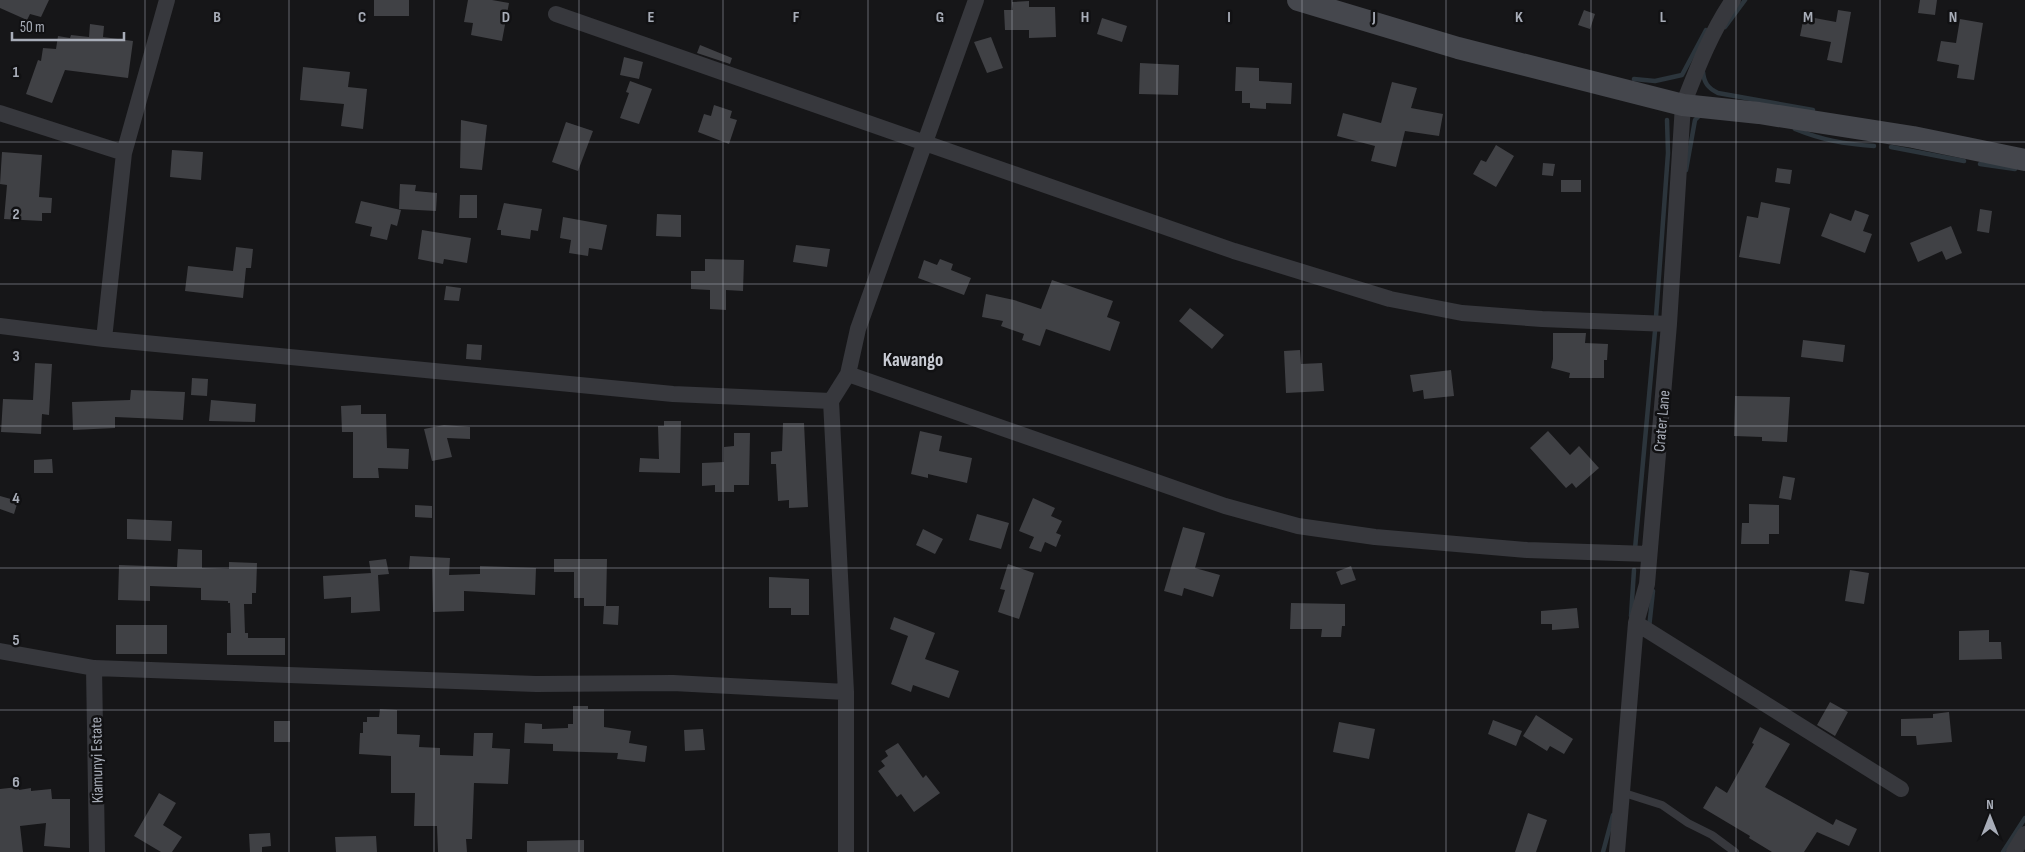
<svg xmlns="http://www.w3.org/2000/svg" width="2025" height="852" viewBox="0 0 2025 852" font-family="'Sofia Sans Condensed',sans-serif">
<rect width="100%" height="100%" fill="#161618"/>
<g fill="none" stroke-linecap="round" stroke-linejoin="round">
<path stroke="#2c353c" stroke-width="4.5" d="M1725,27L1745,0
M1703,72C1704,83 1708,88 1718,93L1813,110
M1634,79L1655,81L1682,75L1706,30
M1795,129C1822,140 1844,144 1874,146
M1891,147L1964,161
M1980,164L2015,169
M1686,170L1695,120L1700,115
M1656,317L1668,153L1667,120
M1635,549L1655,331
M1631,616L1634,570
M1649,628L1653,591
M1603,852L1613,815
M2003,852L2025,818"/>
</g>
<path fill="#404145" d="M0,0H49L41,17L30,14L27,20L0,8Z
M374,0H409V16H374Z
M468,0H492L509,3L502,41L471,35L473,23L464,22Z
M1920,0H1937L1935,15L1918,13Z
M1029,1V7H1055L1056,37L1029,38V30H1005L1004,10H1013L1012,2Z
M1584,10L1595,14L1590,29L1578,25Z
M1838,10L1851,12L1842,63L1827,60L1831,42L1800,36L1804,16L1836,22Z
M1102,18L1127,26L1122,42L1097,34Z
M1960,19L1983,23L1974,80L1957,78L1959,65L1937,61L1941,41L1956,43Z
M90,24L104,26L103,37L133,41L128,78L65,70L52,103L26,94L38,60L41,61L43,48L56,49L58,36L70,38L71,35L89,37Z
M991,37L1003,68L987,73L974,42Z
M700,45L732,58L730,64L697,53Z
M624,57L643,62L639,79L620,75Z
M1140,63L1179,65L1178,95L1139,94Z
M303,67L350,72L348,87L367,89L363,129L341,126L344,104L300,100Z
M1236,67L1259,68V81L1292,83L1291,104L1266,103V109L1250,108V103H1242V91H1235Z
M630,81L652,89L639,124L620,118L629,93L626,92Z
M1392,82L1417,88L1411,108L1443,114L1439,136L1405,131L1396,167L1371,161L1375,146L1337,136L1343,113L1381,123Z
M714,105L732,111L730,118L737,120L729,144L698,132L704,114L711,116Z
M461,120L487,125L482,170L460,168Z
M566,122L593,131L578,171L552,162Z
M1496,145L1514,156L1496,187L1473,174L1481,160L1486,162Z
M172,150L203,152L201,180L170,177Z
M2,152L42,155L39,197L52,198L51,213H42V221L4,219L7,185L0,184Z
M1543,163L1555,164L1553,176L1542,175Z
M1777,168L1792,170L1790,184L1775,182Z
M1561,180H1581V192H1561Z
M400,184L416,185L415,191L437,193L436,211L399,209Z
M460,195H477V218H459Z
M361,201L401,210L397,226L391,224L387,240L370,236L372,227L355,223Z
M1761,202L1790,208L1780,264L1739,257L1747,216L1758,218Z
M504,203L542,209L538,231L531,230L530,239L501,235V230H497Z
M1980,209L1992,211L1989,233L1977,231Z
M1855,210L1869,215L1863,231L1872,234L1865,253L1821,236L1830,213L1851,221Z
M657,214L681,215V237L656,236Z
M563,217L607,225L602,250L589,248L588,256L569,253L571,240L560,238Z
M1951,226L1962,253L1946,260L1942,251L1918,262L1910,243Z
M422,230L471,238L467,263L444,259L443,264L418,259Z
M796,245L830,249L827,267L793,262Z
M236,247L253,249L251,268H246L243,298L185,291L188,266L233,271Z
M705,259L744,260L743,291L726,290V310L710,309V290L691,289V271H705Z
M940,259L953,264L951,270L971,278L964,295L918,278L924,260L937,265Z
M1052,280L1113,301L1107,317L1120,322L1110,351L1046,329L1040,346L1022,340L1024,334L1001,326L1003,321L982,317L986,294L1014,300L1041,309Z
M446,286L461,288L459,301L444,300Z
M1190,308L1224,335L1212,349L1179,321Z
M1553,333H1586L1585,343L1608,344L1607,360H1604V378H1569L1570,373L1551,368L1553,359Z
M1803,340L1845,345L1843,362L1801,357Z
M467,344L482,345L481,360L466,359Z
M1300,350L1301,364L1322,363L1324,391L1286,393L1284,351Z
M35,363L52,364L49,415L42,414L41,434L1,432L3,399L33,400Z
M1451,370L1454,396L1424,399L1423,390L1413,392L1410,375Z
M192,378L208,379L207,396L191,395Z
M131,390L185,392L183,420L115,417V428L73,430L72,402L130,400Z
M1735,396L1790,397L1787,442L1762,441V437L1734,436Z
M211,400L256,404L255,422L209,421Z
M361,405V414H386L387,448L409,449L408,469L378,468L379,478H353V432H342L341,406Z
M664,421H681L680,473L639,472L640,458L659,459L658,426H664Z
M783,423H804L808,507L789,508V500L778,501L776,464H771V452L782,451Z
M444,425L470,427V439L447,438L452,457L432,461L424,429Z
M920,431L942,436L939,451L972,458L967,483L928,474V478L911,474Z
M1548,431L1570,455L1579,446L1599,468L1576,488L1572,483L1566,488L1530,448Z
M734,433H750L749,485H734V492H715V485L702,486V463L724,462V447L734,446Z
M52,459L53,473H34V460Z
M1783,476L1795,478L1791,500L1779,498Z
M0,496L18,501L14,514L0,509Z
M1033,498L1055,508L1051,516L1062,521L1056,533L1061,535L1056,547L1045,542L1041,552L1029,548L1034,537L1019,531Z
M1749,504L1779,505V534H1769V544H1741L1742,523H1749Z
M415,505L432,506V518L415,517Z
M977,514L1009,523L1001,549L969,540Z
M127,519L172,521L171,541L127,539Z
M1183,527L1205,533L1195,568L1220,575L1213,597L1184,588L1182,596L1164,591Z
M923,529L943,539L935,554L916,545Z
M178,549L202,550V568L229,569V562L257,563L256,593H252V604H244L245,633H248V638H285V655H227V633H231L230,603H228V601L201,600V588L150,586V601L118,600L119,565L177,567Z
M410,556L450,558L449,575L480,574V566L536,568L535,595L464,591V611L433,612L432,569H409Z
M386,559L389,574L378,575L380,611L351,613V597L324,599L323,576L371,573L369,561Z
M554,559H607L606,606H619L618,625L603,624L604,606H584V598H574V572H554Z
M1008,564L1034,573L1019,619L998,612L1005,590L1000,589Z
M1351,566L1356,580L1341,585L1336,572Z
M1850,570L1869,573L1864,604L1845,601Z
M769,577L809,579V615H791V608H769Z
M1291,603L1345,604V626H1342L1341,637H1321L1322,629H1290Z
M1577,608L1579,628L1552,630V624H1541V611Z
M894,617L935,633L925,659L959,671L949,698L913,685L911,692L891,684L908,636L890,629Z
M116,625H167V654H116Z
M1989,630V642H2001L2002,659L1959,660V631Z
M1830,702L1848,712L1835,736L1817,725Z
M573,706H588V709H604V727L631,731L629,743L647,746L645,762L617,759L618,753L553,751V744L524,743L525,723L542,724V729L568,728V724H573Z
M380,709L397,710V734L420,735L419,747L440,748V755L473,756L474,733H493L492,748L510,749L508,784L474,783L472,839H466L467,852H438L437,826H414L415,793H391V756L359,754L360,733H363V722H367V717H379Z
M1949,712L1952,742L1917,745L1916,736H1901V719L1933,718V714Z
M1536,715L1573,739L1564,754L1550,746L1547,751L1523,736Z
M1493,720L1522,731L1516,746L1488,734Z
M274,721H290V742H274Z
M1339,722L1375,729L1369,759L1333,752Z
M1760,727L1790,744L1765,787L1833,825L1836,819L1857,829L1849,846L1817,832L1804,852H1772L1749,838L1750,836L1703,808L1716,786L1727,793L1754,744L1752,743Z
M703,729L705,750L685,751L684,730Z
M898,743L923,778L926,775L940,793L914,812L901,794L897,797L878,771L885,766L881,761L888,756L885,751Z
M18,787L19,790L31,788V791L51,789L52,799H70V848L44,846L46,823L20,826L23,852H0V789Z
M159,793L176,803L163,825L182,837L172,852H161L134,836Z
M1528,813L1547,820L1536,852H1515Z
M270,833L271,846L262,847V852H250L249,834Z
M376,836L377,852H336L335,837Z
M584,840V852H527V841Z"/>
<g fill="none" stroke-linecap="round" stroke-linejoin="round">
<path stroke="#37383d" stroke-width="8" d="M1621,792L1662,805L1688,823L1712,835L1735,852"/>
<path stroke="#37383d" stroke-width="16" d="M556,14L1234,251L1390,299L1462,313L1542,319L1669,324
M0,113L124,153
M0,326L104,339L673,394L831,401
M104,339L124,153L167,0
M848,374L1225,506L1298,526L1375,537L1527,550L1649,554
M1636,623L1901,789
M0,651L94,668L536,684L673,683L846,692
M94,668L97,852
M846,852V692L831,401L848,374L858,329L976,0
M1617,852L1636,623L1647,584L1669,324L1683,105C1697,69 1711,32 1733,0
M2014,852L2025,834"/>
<path stroke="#45474d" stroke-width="22" d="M1298,0L1458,48L1683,105L1759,113L1913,137L2025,160"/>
</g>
<path fill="none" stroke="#a8adb8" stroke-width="1" stroke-opacity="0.55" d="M145,0V852M289,0V852M434,0V852M579,0V852M723,0V852M868,0V852M1012,0V852M1157,0V852M1302,0V852M1446,0V852M1591,0V852M1736,0V852M1880,0V852M0,142H2025M0,284H2025M0,426H2025M0,568H2025M0,710H2025"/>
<g text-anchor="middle" stroke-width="5" stroke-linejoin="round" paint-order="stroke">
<g font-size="16" fill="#a8adb8" stroke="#111113">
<text transform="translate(1661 421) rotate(-85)" y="6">Crater Lane</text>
<text transform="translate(96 760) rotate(-91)" y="6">Kiamunyi Estate</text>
</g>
<g font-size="19" font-weight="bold" fill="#c9ccd4" stroke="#111113">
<text x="913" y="366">Kawango</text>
</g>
</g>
<g font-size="16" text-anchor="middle" font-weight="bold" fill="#a8adb8" stroke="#111113" stroke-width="5" stroke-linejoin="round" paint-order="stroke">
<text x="217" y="22">B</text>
<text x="362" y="22">C</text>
<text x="506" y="22">D</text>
<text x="651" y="22">E</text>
<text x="796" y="22">F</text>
<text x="940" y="22">G</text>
<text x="1085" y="22">H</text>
<text x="1229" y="22">I</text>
<text x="1374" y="22">J</text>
<text x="1519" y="22">K</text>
<text x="1663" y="22">L</text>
<text x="1808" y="22">M</text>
<text x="1953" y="22">N</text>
<text x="16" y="77">1</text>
<text x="16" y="219">2</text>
<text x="16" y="361">3</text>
<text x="16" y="503">4</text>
<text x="16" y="645">5</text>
<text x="16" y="787">6</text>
</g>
<g transform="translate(1990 817)" stroke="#111113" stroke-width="4" paint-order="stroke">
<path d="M0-4L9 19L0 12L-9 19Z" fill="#a8adb8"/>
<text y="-8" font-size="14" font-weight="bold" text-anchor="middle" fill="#a8adb8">N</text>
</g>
<path d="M12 32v8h112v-8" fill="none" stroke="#a8adb8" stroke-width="2.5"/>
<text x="20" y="32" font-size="15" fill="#a8adb8" stroke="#111113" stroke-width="4" paint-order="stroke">50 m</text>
</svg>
